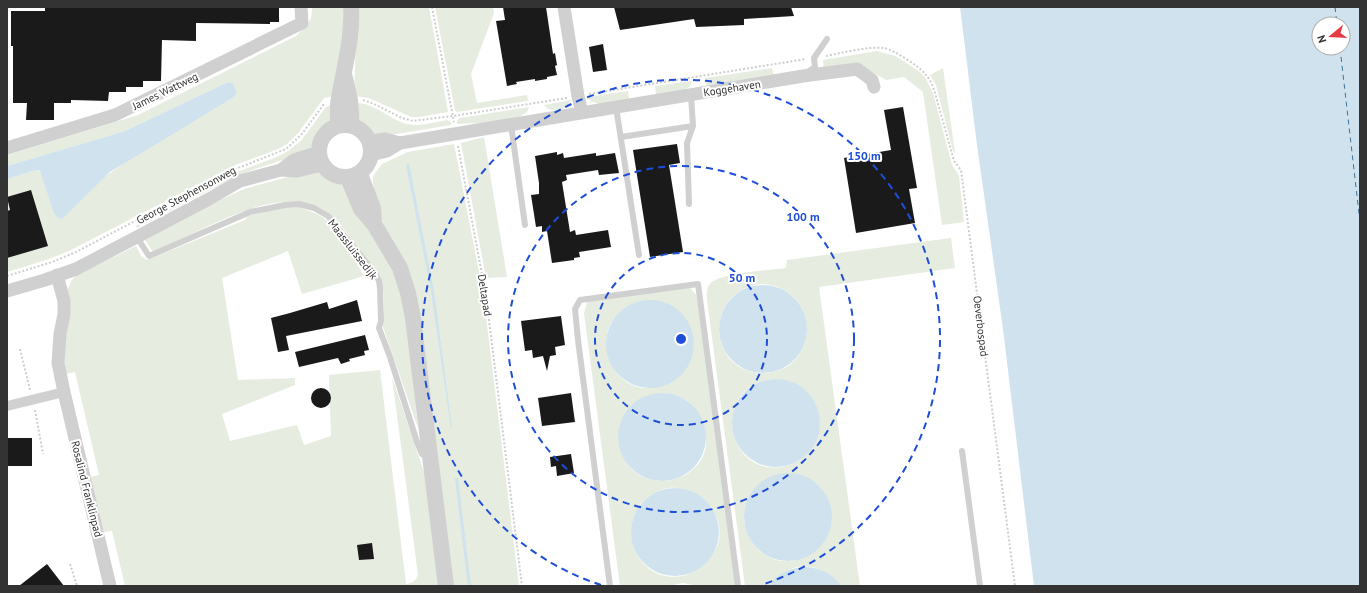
<svg xmlns="http://www.w3.org/2000/svg" width="1367" height="593" viewBox="0 0 1367 593" font-family="'PT Sans',sans-serif">
<rect width="100%" height="100%" fill="#fff"/>
<path fill="#e6ecdf" fill-rule="evenodd" d="M312,7H343L344,25L335,96L324,98L298,133L287,144L278,149L235,165L71,250L49,259L7,272V179L36,170L42,173L103,178L139,153L234,97L236,90L233,83L228,82L125,131L7,166V155L138,115L296,36C306,26 313,22 312,7Z
M357,7H429L448,112L419,117H411L369,98L354,96Z
M435,7H493L494,13L471,74L477,103L527,95L528,101L457,112L455,110Z
M877,51L895,56L919,71L926,79L933,93L952,165L959,176L964,222L942,225L923,92L904,77L886,80L858,64L824,70L823,60Z
M772,68L774,77L707,87L705,78Z
M943,68L955,153L953,151L936,85L930,75Z
M692,81C689,94 667,93 656,95L655,86Z
M628,91L629,99C617,101 594,109 587,97Z
M571,100C566,110 558,112 548,109L544,105Z
M355,103C374,102 389,119 407,124C420,127 435,122 447,120L451,122V125L384,136C364,132 359,123 355,103Z
M332,104L331,123L321,132L315,143L308,150L301,154L255,169L227,181L137,228L136,226L138,224L232,174L277,157L288,151L301,141L325,108Z
M529,107L527,112L517,118L481,123L457,124V120L460,118Z
M484,137L507,277L486,278L461,143Z
M454,144L483,292L519,586H453L422,344L390,239L377,210L373,182V176L382,164L408,152Z
M309,171L317,172L344,186L394,274L406,312L418,428L383,327C384,315 385,297 382,285C379,277 362,255 356,247C349,236 342,224 332,216C282,175 202,234 152,251L145,240L222,199L244,189Z
M300,207L321,216L338,230L364,276L302,294L288,251L222,278L238,380L295,378V385L222,414L230,441L297,425L304,445L331,436L329,375L380,370L406,584C412,583 416,581 418,575L392,377L426,478L439,586H125L112,531L104,532L90,477L99,475L75,372L66,374C64,362 63,349 65,336C67,328 69,320 69,311C69,304 66,296 68,289C69,284 72,280 75,276L136,246L141,256L147,260L245,220L248,216L279,208Z
M951,238L955,268L819,287L860,586H842C830,571 807,560 789,570C782,573 777,579 771,583L769,586H745L707,300C707,296 706,290 709,285C716,273 771,270 786,268L787,260ZM762,284C822,287 820,371 765,373C707,375 702,290 762,284ZM771,379C780,380 788,380 795,384C834,403 824,461 781,467C725,475 712,387 771,379ZM766,479C777,479 788,480 799,480C803,480 808,479 811,480C814,481 817,484 819,486C833,500 836,525 824,542C821,547 816,550 811,553C765,585 714,516 766,479Z
M689,286L696,295L699,308L736,586H698L683,583L667,586H620L584,313L587,302L597,299ZM644,301C684,299 708,338 684,372C676,375 651,388 644,388C615,386 599,350 610,325C617,312 630,304 644,301ZM662,393C672,394 687,397 693,406C696,411 698,420 700,426C702,431 706,437 706,443C706,465 682,482 662,481C607,481 603,398 662,393ZM668,488C713,484 739,538 702,566C696,571 691,574 683,576C627,586 609,501 668,488Z"/>
<path fill="#cfe2ee" fill-rule="evenodd" d="M960,7H1360V586H1034L1003,329L977,145ZM1319,24H1343V48H1319Z
M228,82L233,83L236,90V93L234,97L110,172L62,219L58,218L54,213L40,171L36,170L7,179V166L125,131Z
M409,164L434,291L452,428H451L431,291L406,165Z
M719 329a44 44 0 1 1 88 0a44 44 0 1 1-88 0Z
M606 344a44 44 0 1 1 88 0a44 44 0 1 1-88 0Z
M732 423a44 44 0 1 1 88 0a44 44 0 1 1-88 0Z
M618 437a44 44 0 1 1 88 0a44 44 0 1 1-88 0Z
M744 517a44 44 0 1 1 88 0a44 44 0 1 1-88 0Z
M455,478H458L471,586H468Z
M631 532a44 44 0 1 1 88 0a44 44 0 1 1-88 0Z
M804,567C819,567 832,573 842,586H769C777,574 789,568 804,567Z"/>
<g fill="none" stroke-linecap="round" stroke-linejoin="round">
<path stroke="#3f7597" stroke-width="1" stroke-dasharray="5 4" stroke-linecap="butt" d="M1335,7L1337,24
M1340,48L1360,222"/>
</g>
<path fill="#1a1a1a" d="M45,7H279V22H270V24L196,23V41L162,40L161,81H143V87H126V92H109L108,101L71,100V103H54V120H26L27,103H13V46H11V11H45Z
M503,7H546L553,54L555,53L557,65L555,66L557,75L547,77V79L535,81V79L516,82L517,84L507,86L496,21L505,20Z
M614,7H791L794,16L744,19V25L696,27L694,19L620,30Z
M603,44L607,70L593,72L589,47Z
M903,107L917,188L909,189L915,223L856,233L844,158L891,150L884,110Z
M677,144L680,163L669,165L683,252L650,257L633,150Z
M557,152V155L563,153L564,158L596,153V156L615,153L619,173L599,175L598,170L566,175L567,180L562,182L570,232L575,230L576,235L608,230L611,247L579,252L580,257L574,258V260L552,263L547,231L542,232V226L536,227L531,195L539,194V183L535,156Z
M31,190L48,246L7,258V211L10,210L7,197Z
M357,300L362,321L286,336L289,350L278,352L271,318L290,313L327,302L329,309Z
M561,316L565,345L555,347L556,355L550,356L547,371L543,356L533,358L532,350L525,351L521,321Z
M365,335L369,350L364,351L365,355L349,359L350,361L341,364L338,358L299,367L295,352Z
M311 398a10 10 0 1 1 20 0a10 10 0 1 1-20 0Z
M571,393L575,422L542,426L538,398Z
M7,438H32V466H7Z
M571,454L574,473L557,476L556,466L551,467L550,457Z
M372,543L374,559L359,560L357,545Z
M47,564L64,586H19Z"/>
<g fill="none" stroke-linecap="round" stroke-linejoin="round">
<path stroke="#cdcdcd" stroke-width="2" stroke-dasharray="2 2" stroke-linecap="butt" d="M432,7L454,122
M826,56C841,53 869,46 884,48C894,50 919,66 925,74C930,79 933,86 935,93L954,161L961,170L1015,586
M589,94L806,59
M363,100L374,104L402,118L413,121L453,116L567,98
M458,146L486,296L522,586
M7,276L52,262L76,252L228,172L286,149L302,134L324,104
M20,349L30,390
M35,410L43,454
M70,564L77,586"/>
<path stroke="#d0d0d0" stroke-width="6" d="M808,72L815,67L814,58L827,39
M616,107L639,255
M511,125L525,225
M621,137L693,126
M689,204L687,143L693,126L691,95
M137,237L149,256L250,212L285,205L299,204L314,208L328,216L375,273L379,281L380,288L381,321L379,328L390,357L417,442L422,454L426,456
M962,451L980,586
M610,586L578,340L575,309L580,300L698,284L738,586"/>
<path stroke="#d0d0d0" stroke-width="10" d="M7,406L64,392"/>
<path stroke="#d0d0d0" stroke-width="13" d="M564,7L578,96L582,113
M370,141L385,139L400,143L803,76L857,69L872,80L874,87
M7,148L115,115L302,23L301,7
M371,155L387,151L400,143
M281,170L294,160L319,152
M57,275L64,301V314L60,334L58,363L64,392L110,586
M7,291L45,280L76,269L209,199L240,181L281,170L297,171L322,165"/>
<path stroke="#d0d0d0" stroke-width="16" d="M345,78L350,100L352,126
M319 151a26 26 0 1 1 52 0a26 26 0 1 1-52 0Z
M338,126C338,117 337,107 339,98C344,68 353,38 351,7
M360,174L373,208L374,224
M348,178L361,209L374,224L400,268L408,293L413,318L446,586"/>
</g>
<g fill="none" stroke="#1d4ed8" stroke-width="2" stroke-dasharray="7 5">
<circle cx="681" cy="339" r="86"/>
<circle cx="681" cy="339" r="173"/>
<path d="M601 585A259 259 0 1 1 761 585"/>
</g>
<g text-anchor="middle" stroke-width="4" stroke-linejoin="round" paint-order="stroke">
<g font-size="11" fill="#333" stroke="#fff">
<text transform="translate(732 88) rotate(-9)" y="4">Koggehaven</text>
<text transform="translate(165 91) rotate(-26)" y="4">James Wattweg</text>
<text transform="translate(186 195) rotate(-28)" y="4">George Stephensonweg</text>
<text transform="translate(353 249) rotate(52)" y="4">Maassluissedijk</text>
<text transform="translate(485 295) rotate(81)" y="4">Deltapad</text>
<text transform="translate(981 326) rotate(83)" y="4">Oeverbospad</text>
<text transform="translate(87 489) rotate(76)" y="4">Rosalind Franklinpad</text>
</g>
</g>
<circle cx="681" cy="339" r="6" fill="#1d4ed8" stroke="#fff" stroke-width="2"/>
<g font-size="12" text-anchor="middle" font-weight="bold" fill="#1d4ed8" stroke="#fff" stroke-width="4" stroke-linejoin="round" paint-order="stroke">
<text x="864" y="160">150 m</text>
<text x="803" y="221">100 m</text>
<text x="742" y="282">50 m</text>
</g>
<rect width="1367" height="593" fill="none" stroke="#333333" stroke-width="16"/>
<g transform="translate(1331 36) rotate(252)"><circle r="19" fill="#ffffff" stroke="#adadad"/>
<path d="M0-3L7 15L0 10L-7 15Z" fill="#e63946"/>
<text y="-6" font-size="11" font-weight="bold" text-anchor="middle" fill="#333333">N</text>
</g>
</svg>
